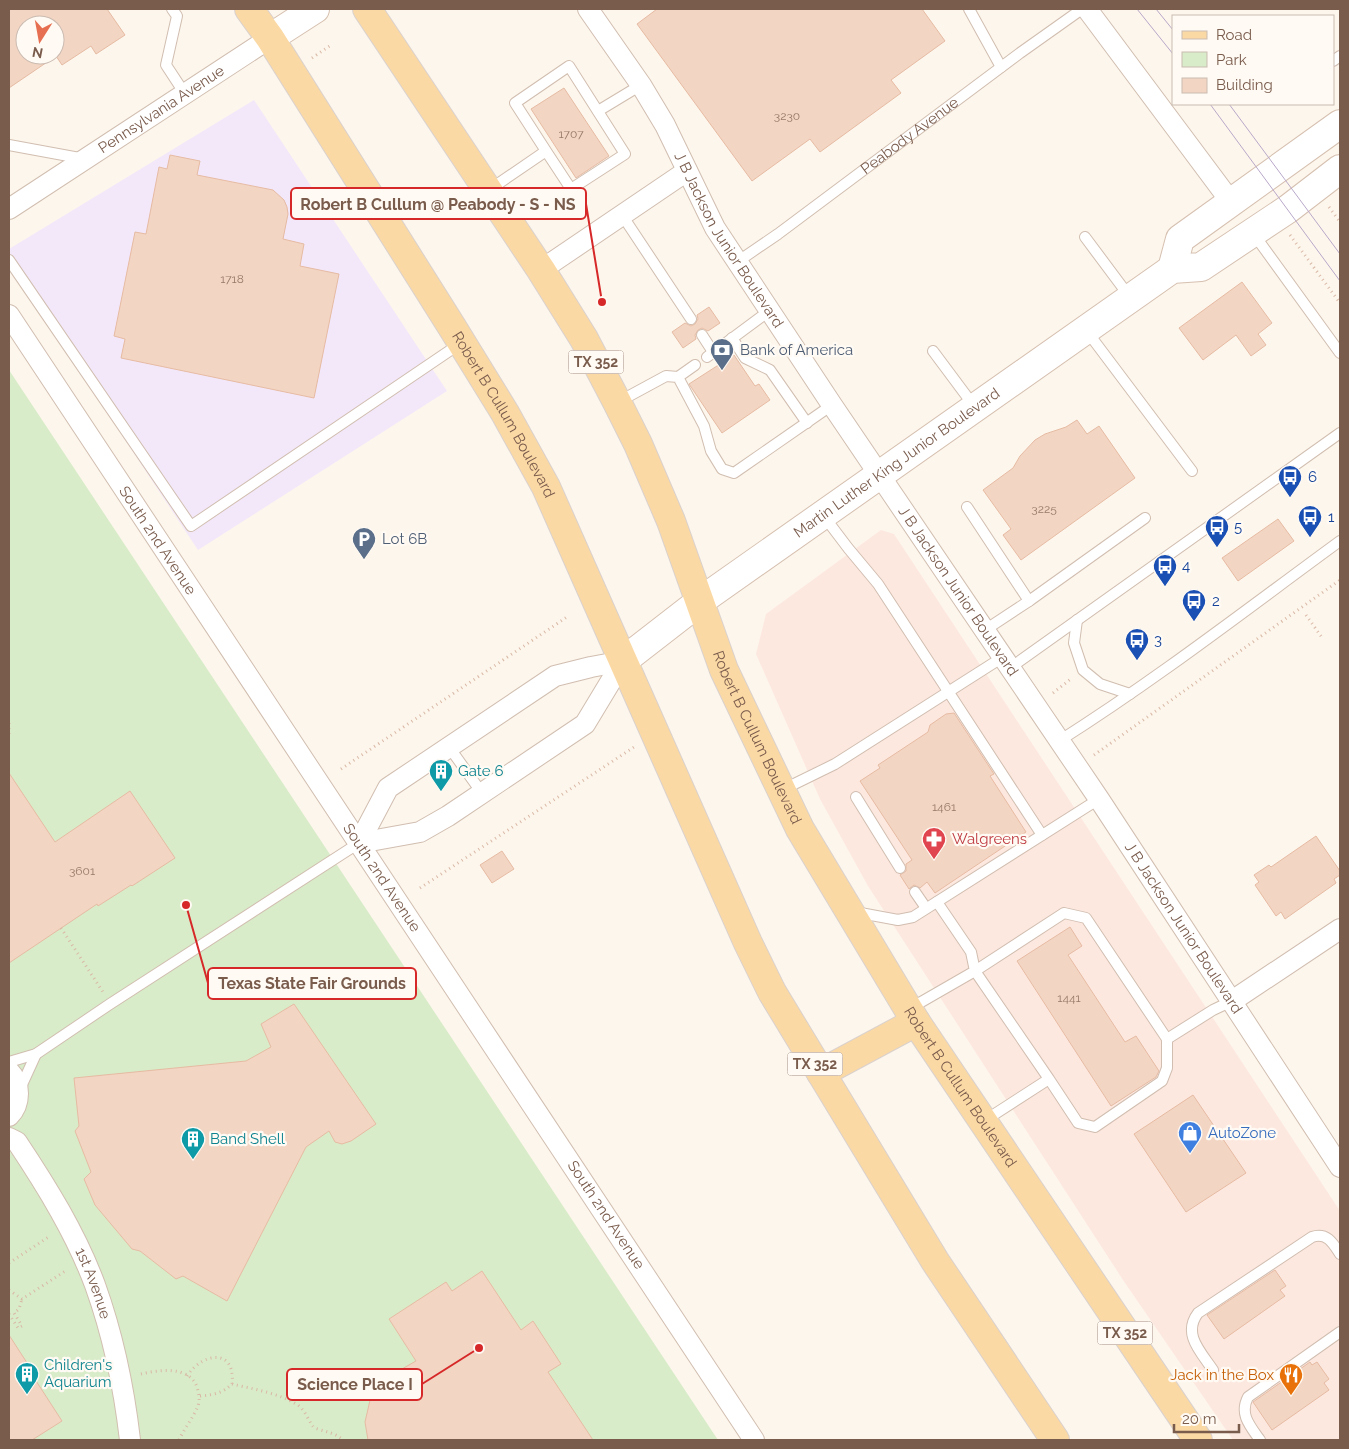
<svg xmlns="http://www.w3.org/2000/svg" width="1349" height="1449" viewBox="0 0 1349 1449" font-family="Raleway,sans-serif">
<rect width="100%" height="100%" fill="#fdf6ec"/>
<path fill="#fde8e0" d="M881,530L894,534L1340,1211V1440H1233L1123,1280L868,886L820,799L756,654L766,614Z"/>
<path fill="#f3e8fa" d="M254,100L447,391L198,550L9,265V249Z"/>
<path fill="#d8ecc9" d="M9,370L718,1440H9Z"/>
<path fill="#f3d5c3" stroke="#e6bba3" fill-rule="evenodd" d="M9,9H107L125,35L96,54L91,46L62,65L56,56L9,88ZM25,25H55V55H25Z
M657,9H922L945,41L891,80L901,93L820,152L810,139L752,181L637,24Z
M564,88L609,156L576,178L531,109Z
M170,155L200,161L197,175L273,190L284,200L287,207L288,214L283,239L304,244L300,266L339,274L314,398L121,358L125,339L114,336L135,232L146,234L159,167L167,169Z
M1242,282L1272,323L1258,334L1266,345L1251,356L1236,335L1203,360L1179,328Z
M709,307L720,323L708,331L702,328L698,330L695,335L696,339L683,348L672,332L685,323L691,326L695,324L698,319L697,315Z
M734,355L755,386L759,384L770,400L722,433L689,384Z
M1077,420L1087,434L1099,426L1135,478L1021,560L1003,535L1011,529L983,490L1013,468L1020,456L1035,440L1045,434L1066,427Z
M1278,519L1294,541L1238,581L1222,558Z
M954,713L994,774L990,776L1026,832L935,893L927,882L920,888L914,885L909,889L900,875L906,871V864L912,860L860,781L880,768L878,765L928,732L930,725L946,714Z
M9,773L55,842L130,791L175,858L132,886L131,885L98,906L97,904L9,963Z
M1316,836L1340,871V875L1334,879L1336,883L1285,919L1281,912L1276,916L1255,885L1259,882L1254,875L1269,865L1271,867Z
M502,851L514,869L492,883L480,865Z
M1070,927L1082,946L1068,955L1125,1042L1136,1036L1159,1071L1156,1077L1111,1106L1017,961Z
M294,1004L376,1124L351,1141L342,1144L335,1142L329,1131L306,1147L227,1301L183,1276L176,1279L140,1251L132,1249L95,1205L84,1179L91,1172L75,1131L79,1126L74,1078L246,1061L271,1047L261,1024Z
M1193,1095L1246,1173L1186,1212L1134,1134Z
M1275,1270L1286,1286L1280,1290L1285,1296L1224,1339L1207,1315Z
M482,1271L521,1330L533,1321L561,1364L548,1372L593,1440H368L365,1422L371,1396L386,1378L416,1361L389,1319L446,1282L452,1291Z
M9,1335L31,1369L29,1370L62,1421L32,1440H9Z
M1310,1362L1312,1365L1317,1362L1329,1379L1324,1383L1329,1390L1272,1430L1253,1402Z"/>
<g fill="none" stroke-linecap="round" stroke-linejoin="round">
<g stroke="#d1beb0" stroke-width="12">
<g id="lane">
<path d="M172,9L177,16L166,65L185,94"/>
<path d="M969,9L1001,67"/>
<path d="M1333,61L1340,56"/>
<path d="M598,111L641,85"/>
<path d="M9,145L85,159"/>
<path d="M489,190L546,151L571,189L625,154L569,66L515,103L546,151"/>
<path d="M622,215L691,319"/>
<path d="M1253,233L1340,353"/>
<path d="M1085,237L1129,296"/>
<path d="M9,260L191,526L461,343"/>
<path id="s1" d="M737,262L778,234L1020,53L1082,9"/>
<path d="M1086,330L1192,471"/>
<path d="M702,335L713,352"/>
<path d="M732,338L745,358L770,370L807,423"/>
<path d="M933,351L974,406"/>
<path d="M707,357L769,311"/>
<path d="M678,377L695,365"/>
<path d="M618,402L666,376L678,377L704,426L711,451L722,469L734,473L832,405"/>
<path d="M967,507L1029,601"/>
<path d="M823,515L848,548L878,584L1042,835"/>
<path d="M1077,620L1074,643L1083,670L1100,684L1130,694"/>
<path d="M985,630L1029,601L1145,518"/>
<path d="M1010,668L1340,433"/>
<path d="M1059,741C1157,679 1247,609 1340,541"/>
<path d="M449,747L482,793"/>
<path d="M782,790L835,764L1003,657"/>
<path d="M856,797L900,868"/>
<path d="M915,892L926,908"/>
<path d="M855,912L898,920L913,917L1099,799"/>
<path d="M909,1009L975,971L971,952L937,902"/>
<path d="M1167,1039L1213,1010L1232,1001"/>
<path d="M9,1062L36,1054L110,1004L359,843"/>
<path d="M20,1089L36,1054"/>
<path d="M984,1121L1049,1079L1078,1123L1095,1127L1162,1081L1167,1068V1039L1086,918L1064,913L975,971L1049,1079"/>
<path d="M1213,1370C1201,1352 1182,1334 1198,1313L1312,1237C1327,1232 1333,1243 1340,1254"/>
<path d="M1260,1440C1250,1426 1239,1414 1248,1397L1340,1332"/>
</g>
</g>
<g stroke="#d1beb0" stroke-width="22">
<g id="street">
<path id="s2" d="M588,9L641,85L665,125L715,228L832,405L1099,799L1340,1167"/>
<path d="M1087,9L1231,202"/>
<path id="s3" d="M9,209L270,38"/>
<path d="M541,270L687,171"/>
<path id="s4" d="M9,315C255,691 508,1063 754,1440"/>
<path d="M359,843L388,788L555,676L591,667L623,661"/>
<path d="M359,843L420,832L448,816L585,724L623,661"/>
<path d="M1232,1001L1340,929"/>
<path d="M9,1071C21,1083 21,1104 9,1116"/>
<path id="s5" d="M9,1138L17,1142C47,1187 76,1234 95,1285C113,1335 124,1388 130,1440"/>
</g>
</g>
<g stroke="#d6c0b0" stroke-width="30">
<g id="secondary">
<path d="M270,38L315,9"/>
<path d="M1172,269L1180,239L1340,124"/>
<path id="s6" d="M623,661L699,602L1172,269L1201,267L1288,209L1340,169"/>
</g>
</g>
<g stroke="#dad1cd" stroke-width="30">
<g id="primary">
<path id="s7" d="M249,9L270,38L452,327L505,413L546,487L748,943L772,992L935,1261L1055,1440"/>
<path id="s8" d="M367,9L541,270L584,339L617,402L638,444L671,521L724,670L800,829L916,1022L1198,1440"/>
<path d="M821,1073L916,1022"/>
</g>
</g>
<path stroke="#d9b8a5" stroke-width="3" stroke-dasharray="1 4" stroke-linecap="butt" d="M312,58L331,45
M1329,207L1340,222
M1290,235L1340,303
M1306,615L1323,639
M1053,693L1072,678
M9,723V734
M1094,755L1340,580
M341,769L567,617
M420,888L634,747
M61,928L103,992
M9,1263L50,1236
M9,1290L22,1299L67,1270
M9,1314L18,1328L22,1326L14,1313L19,1309L22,1299
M141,1374C158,1370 189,1365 197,1387C199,1394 200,1399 198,1406C193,1418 184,1429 179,1440
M187,1376C204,1351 236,1349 232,1384
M200,1396C213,1395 223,1393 232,1384C253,1389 278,1393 296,1404C306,1409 310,1426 315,1428C325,1432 334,1432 343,1440"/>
<use href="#lane" stroke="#fff" stroke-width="10"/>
<use href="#street" stroke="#fff" stroke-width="20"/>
<use href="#secondary" stroke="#fff" stroke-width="28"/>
<use href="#primary" stroke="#fbd9a5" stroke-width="28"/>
<path stroke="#b9a8c9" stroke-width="1" d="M1137,9L1173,54
M1156,9L1173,30
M1210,104L1340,281
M1229,104L1340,254"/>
</g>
<defs>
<g id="bank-pin" transform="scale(1.25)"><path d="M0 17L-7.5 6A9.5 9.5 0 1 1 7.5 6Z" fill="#5c6f8a" stroke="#fffaf3"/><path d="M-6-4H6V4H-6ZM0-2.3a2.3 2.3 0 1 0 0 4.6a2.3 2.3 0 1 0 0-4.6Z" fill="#fff"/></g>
<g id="bus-pin" transform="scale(1.25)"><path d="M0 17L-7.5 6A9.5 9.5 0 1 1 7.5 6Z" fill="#1a4fb4" stroke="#fffaf3"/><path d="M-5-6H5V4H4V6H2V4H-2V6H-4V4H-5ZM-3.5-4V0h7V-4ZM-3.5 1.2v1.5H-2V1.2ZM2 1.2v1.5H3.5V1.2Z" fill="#fff"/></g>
<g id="parking-pin" transform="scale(1.25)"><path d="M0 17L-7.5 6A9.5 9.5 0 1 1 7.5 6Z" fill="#5c6f8a" stroke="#fffaf3"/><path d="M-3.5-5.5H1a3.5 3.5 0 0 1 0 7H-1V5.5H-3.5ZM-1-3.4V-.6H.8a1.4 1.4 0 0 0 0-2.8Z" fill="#fff"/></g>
<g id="building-pin" transform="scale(1.25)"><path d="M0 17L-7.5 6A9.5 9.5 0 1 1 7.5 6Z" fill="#0f9aa8" stroke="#fffaf3"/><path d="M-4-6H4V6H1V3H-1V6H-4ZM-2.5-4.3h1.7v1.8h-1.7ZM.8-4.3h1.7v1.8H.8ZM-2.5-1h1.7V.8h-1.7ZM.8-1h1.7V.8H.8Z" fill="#fff"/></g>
<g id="pharmacy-pin" transform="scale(1.25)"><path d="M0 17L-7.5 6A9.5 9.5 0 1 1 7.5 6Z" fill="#e0444e" stroke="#fffaf3"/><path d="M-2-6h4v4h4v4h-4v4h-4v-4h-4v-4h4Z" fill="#fff"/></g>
<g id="shop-pin" transform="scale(1.25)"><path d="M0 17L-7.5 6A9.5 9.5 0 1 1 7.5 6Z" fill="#3f7fe0" stroke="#fffaf3"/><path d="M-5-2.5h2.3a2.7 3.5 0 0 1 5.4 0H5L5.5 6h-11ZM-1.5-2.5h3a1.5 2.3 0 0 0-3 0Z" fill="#fff"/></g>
<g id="restaurant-pin" transform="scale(1.25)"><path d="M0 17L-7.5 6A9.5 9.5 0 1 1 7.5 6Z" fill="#e8710a" stroke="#fffaf3"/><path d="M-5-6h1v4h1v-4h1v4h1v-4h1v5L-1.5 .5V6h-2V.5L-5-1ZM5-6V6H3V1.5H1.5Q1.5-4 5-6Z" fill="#fff"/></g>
</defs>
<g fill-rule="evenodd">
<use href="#bank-pin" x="722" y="350"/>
<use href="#bus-pin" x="1290" y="477"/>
<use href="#bus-pin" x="1310" y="517"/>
<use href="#bus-pin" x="1217" y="527"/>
<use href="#parking-pin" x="364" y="539"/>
<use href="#bus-pin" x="1165" y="566"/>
<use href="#bus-pin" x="1194" y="601"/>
<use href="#bus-pin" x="1137" y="640"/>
<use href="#building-pin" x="441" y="771"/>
<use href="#pharmacy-pin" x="934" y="839"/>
<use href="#shop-pin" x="1190" y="1133"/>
<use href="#building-pin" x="193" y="1139"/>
<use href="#building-pin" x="27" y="1374"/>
<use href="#restaurant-pin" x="1291" y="1375"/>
</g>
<g text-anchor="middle" stroke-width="4.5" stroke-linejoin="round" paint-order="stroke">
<g font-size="12" fill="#987a6a">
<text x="787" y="120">3230</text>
<text x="571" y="138">1707</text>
<text x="232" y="283">1718</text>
<text x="1044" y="513">3225</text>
<text x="944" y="811">1461</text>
<text x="82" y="875">3601</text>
<text x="1069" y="1002">1441</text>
</g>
<g fill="#fffaf3" stroke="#a28b7f" stroke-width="1">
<rect x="568.5" y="350.5" width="55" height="23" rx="4"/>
<rect x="787.5" y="1052.5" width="55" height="23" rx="4"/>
<rect x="1097.5" y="1321.5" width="55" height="23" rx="4"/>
</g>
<g font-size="14" font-weight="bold" fill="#7a5c4d">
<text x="596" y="367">TX 352</text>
<text x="815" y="1069">TX 352</text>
<text x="1125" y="1338">TX 352</text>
</g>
<g font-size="15" fill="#7a5c4d" stroke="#fffaf3">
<text dy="5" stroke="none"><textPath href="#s3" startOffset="182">Pennsylvania Avenue</textPath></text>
<text dy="5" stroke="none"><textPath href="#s1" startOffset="214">Peabody Avenue</textPath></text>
<text dy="5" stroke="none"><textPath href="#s2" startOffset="271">J B Jackson Junior Boulevard</textPath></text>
<text dy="5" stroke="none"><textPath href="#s7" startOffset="479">Robert B Cullum Boulevard</textPath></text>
<text dy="5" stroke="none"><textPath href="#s6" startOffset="338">Martin Luther King Junior Boulevard</textPath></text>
<text dy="5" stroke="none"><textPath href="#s4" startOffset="270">South 2nd Avenue</textPath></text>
<text dy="5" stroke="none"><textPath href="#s2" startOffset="691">J B Jackson Junior Boulevard</textPath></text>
<text dy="5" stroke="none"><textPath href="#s8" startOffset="830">Robert B Cullum Boulevard</textPath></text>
<text dy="5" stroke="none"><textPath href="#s4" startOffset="675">South 2nd Avenue</textPath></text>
<text dy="5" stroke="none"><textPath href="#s2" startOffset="1096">J B Jackson Junior Boulevard</textPath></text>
<text dy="5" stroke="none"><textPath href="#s8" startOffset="1235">Robert B Cullum Boulevard</textPath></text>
<text dy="5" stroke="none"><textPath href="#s4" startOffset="1080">South 2nd Avenue</textPath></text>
<text dy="5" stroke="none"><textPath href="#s5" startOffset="170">1st Avenue</textPath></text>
</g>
<g font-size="15" fill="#4e5e75" stroke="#fffaf3" text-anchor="start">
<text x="740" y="355">Bank of America</text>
<text x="382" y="544">Lot 6B</text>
</g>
<g font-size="15" fill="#164399" stroke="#fffaf3" text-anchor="start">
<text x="1308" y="482">6</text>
<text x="1328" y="522">1</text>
<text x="1234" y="532">5</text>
<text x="1182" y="571">4</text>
<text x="1212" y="606">2</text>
<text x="1154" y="645">3</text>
</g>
<g font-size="15" fill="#0d838f" stroke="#fffaf3" text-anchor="start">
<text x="458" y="776">Gate 6</text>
<text x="210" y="1144">Band Shell</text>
<text x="44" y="1370">Children's<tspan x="44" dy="17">Aquarium</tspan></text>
</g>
<g font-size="15" fill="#be3a42" stroke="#fffaf3" text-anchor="start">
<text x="952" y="844">Walgreens</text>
</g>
<g font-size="15" fill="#366cbe" stroke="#fffaf3" text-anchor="start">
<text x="1208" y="1138">AutoZone</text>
</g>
<g font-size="15" fill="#c56008" stroke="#fffaf3" text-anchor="end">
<text x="1274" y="1380">Jack in the Box</text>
</g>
</g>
<path fill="none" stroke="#d62828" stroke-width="2" d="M602 302L586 204M186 905L208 983M479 1348L422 1384"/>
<g fill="#d62828" stroke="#fffaf3" stroke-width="2">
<circle cx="602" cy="302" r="5"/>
<circle cx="186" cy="905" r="5"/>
<circle cx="479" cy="1348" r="5"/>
</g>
<g fill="#fffaf3" stroke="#d62828" stroke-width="2">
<rect x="291" y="188" width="295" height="31" rx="5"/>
<rect x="208" y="968" width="208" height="31" rx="5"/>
<rect x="287" y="1369" width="135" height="31" rx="5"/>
</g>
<g font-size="16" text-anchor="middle" font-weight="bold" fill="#7a5c4d">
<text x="438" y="210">Robert B Cullum @ Peabody - S - NS</text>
<text x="312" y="989">Texas State Fair Grounds</text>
<text x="355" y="1390">Science Place I</text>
</g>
<rect width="1349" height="1449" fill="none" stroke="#7a5c4d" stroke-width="20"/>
<rect x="1172" y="15" width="162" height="90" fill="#fffaf3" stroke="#cabbb1"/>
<rect x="1182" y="31" width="25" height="8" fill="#fbd9a5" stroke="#cabbb1"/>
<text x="1216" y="40" font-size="15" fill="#7a5c4d">Road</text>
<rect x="1182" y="52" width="25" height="15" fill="#d8ecc9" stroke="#cabbb1"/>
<text x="1216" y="65" font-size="15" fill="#7a5c4d">Park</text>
<rect x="1182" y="78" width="25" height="15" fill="#f3d5c3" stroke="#cabbb1"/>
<text x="1216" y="90" font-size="15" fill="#7a5c4d">Building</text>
<g transform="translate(40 40) rotate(191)"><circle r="24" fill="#fffaf3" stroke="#cabbb1"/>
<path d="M0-4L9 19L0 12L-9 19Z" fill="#e76f51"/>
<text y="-8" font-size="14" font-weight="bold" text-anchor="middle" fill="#7a5c4d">N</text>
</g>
<path d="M1174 1424v8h65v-8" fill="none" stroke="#7a5c4d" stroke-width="2.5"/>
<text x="1182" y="1424" font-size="15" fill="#7a5c4d" stroke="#fffaf3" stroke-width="4" paint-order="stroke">20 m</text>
</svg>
